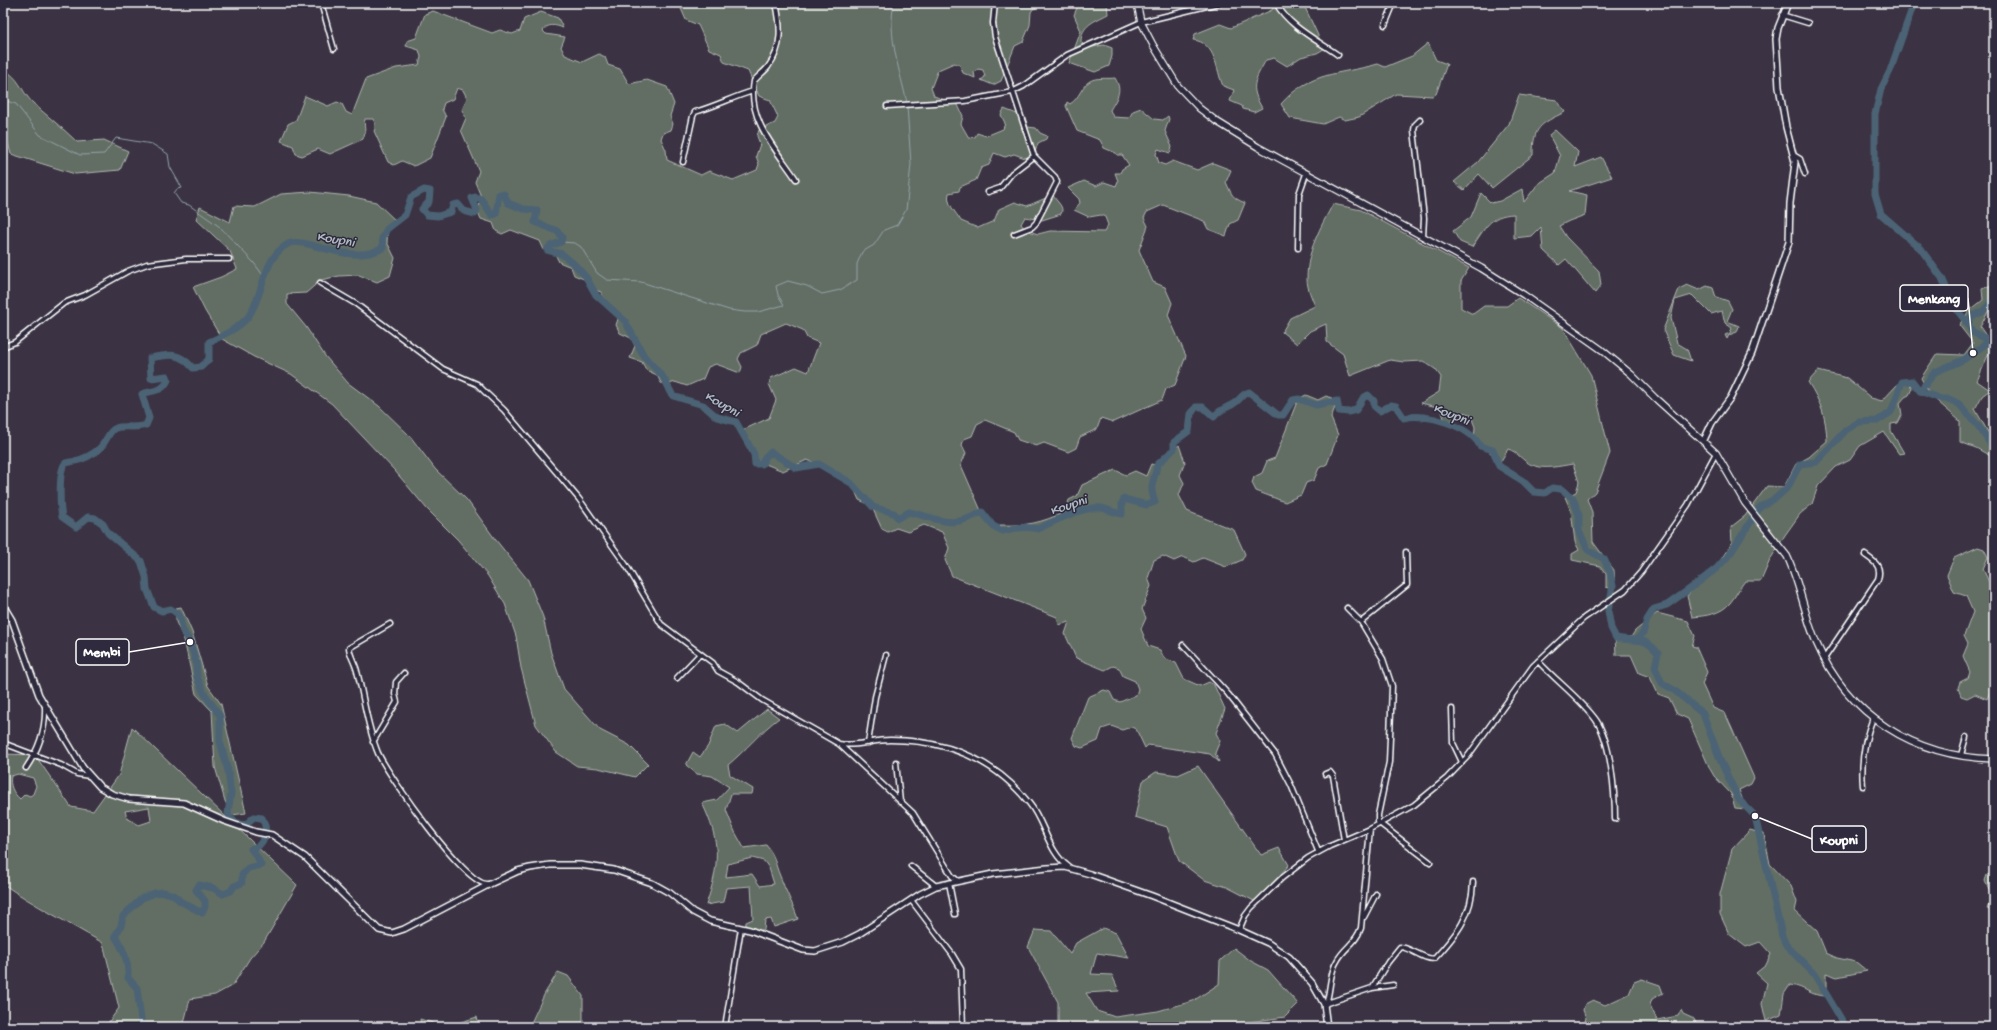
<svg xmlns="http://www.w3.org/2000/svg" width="1997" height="1030" viewBox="0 0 1997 1030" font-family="'Gochi Hand',sans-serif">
<rect width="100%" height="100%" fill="#3b3343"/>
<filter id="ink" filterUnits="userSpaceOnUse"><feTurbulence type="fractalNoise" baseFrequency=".025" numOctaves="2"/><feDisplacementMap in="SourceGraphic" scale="8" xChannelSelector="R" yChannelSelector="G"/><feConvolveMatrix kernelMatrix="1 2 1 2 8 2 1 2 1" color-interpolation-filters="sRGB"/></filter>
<g filter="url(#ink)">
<path fill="#626e63" stroke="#b0b6b1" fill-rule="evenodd" d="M676,3H1043L1041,6L1033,9L1031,12L1030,25L1023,42L1015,46L1001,81L993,85L981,80L985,77L983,70L978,69L974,72L975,78L963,73L960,65L954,63L938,70L931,88L934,96L958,105L963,116L961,124L969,138L975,137L977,133L986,136L1003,129L1005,123L1001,115L1004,109L1025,117L1028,127L1036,128L1040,133L1047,136L1046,139L1038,143L1034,155L1025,158L1014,154L1005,157L994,153L989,165L981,168L976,180L960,187L959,191L949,193C946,204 956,212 961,221L978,228L994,221L999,209L1015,202L1027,206L1053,195C1056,202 1065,206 1061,214L1042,220L1025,217L1021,224L1026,230L1038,234L1050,231L1104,232L1108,225L1105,217L1101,215L1089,217L1074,210L1080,203L1079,199L1068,188L1084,181L1096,186L1104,182L1116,186L1118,181L1115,173H1120L1122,169L1129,165L1122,155H1117L1116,153L1104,148L1100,140L1077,131L1066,106L1067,102L1070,104C1080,98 1081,86 1090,81C1096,77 1108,79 1115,78C1123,91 1117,98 1110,110L1113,117L1129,118L1133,111L1141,108L1154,119L1163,120L1168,116L1169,119L1165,131L1172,147L1170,153L1158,149L1156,154L1159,163L1165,165L1173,161L1197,170L1213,163L1231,170L1226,182C1232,195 1231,197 1245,203L1238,220L1230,224L1226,236L1208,229L1204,221L1163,205L1147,212L1144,218L1148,226L1139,250L1153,282L1165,287L1172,303L1168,315L1186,356L1175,385L1166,389L1162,400L1113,422L1101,418L1097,429L1080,437L1076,448L1068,452L1044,443L1036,446L1018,440L1014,432L985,420L977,424L972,436L964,439L962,445L966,453L961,465L986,522L1003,528L1000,525C1028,526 1040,523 1065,512L1069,500L1077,496L1082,485L1115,470L1126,475L1135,471L1146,476L1151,464L1158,466L1159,463L1179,445L1185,462L1180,475L1184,483L1179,495L1187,511L1234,530L1245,554L1242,560L1226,567L1203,558L1194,562L1183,557L1174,561L1163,556L1154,560L1148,578L1151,586L1142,609L1146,618L1141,629L1148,646L1160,650L1164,658L1176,663L1184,679L1200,686L1209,682L1214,685L1225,709L1216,733L1220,741L1215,753L1219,762L1210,754L1148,745L1145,748L1136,729L1131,727L1122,730L1111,726L1102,729L1098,741L1082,748L1076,746L1072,738L1088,697L1104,690L1110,692L1114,700L1120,702L1136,695L1138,689L1135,681L1123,676L1119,668L1113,666L1105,670L1076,658L1065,634L1069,622L1059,625L1057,617L952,576L945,560L949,548L942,532L924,525L908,532L896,528L888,532L882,529L871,505L859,500L852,484L840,479L837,471L807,460L783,471L753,459L743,435L745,429L769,418L776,400L769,384L771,378L796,367L808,372L819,343L807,338L803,330L786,323L761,334L757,345L741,353L738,359L742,367L740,373L716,364L708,367L703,379L687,386L675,382L667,385L661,383L657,375L646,370L642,362L630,358L635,346L631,338L620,333L616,325L620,313L609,309L601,292L590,288L586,280L574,275L571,267L559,262L555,254L544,250L540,241L511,230L502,234L496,231L493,223L481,219L477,210L482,199L475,182L479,171L461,130L466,118L462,110L467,98L463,90L457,88L453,99L444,103L442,109L446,117L430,158L414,166L402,161L394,165L388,162L374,131L375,129V123L373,119H365C363,127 367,129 363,139L330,154L318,149L302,156L296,154L293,146L281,141L288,124L296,120L305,96L328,106L337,102L342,104L346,112L352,115L366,79L396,68L419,65L421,57L419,50L406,46L407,41L416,38L425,14L433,11L492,33L500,30L512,34L520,31L524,19L541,12L558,18L563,28C556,25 547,23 543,31L546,34L565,37L561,47L565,55L582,62L599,54L605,57L608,65L620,69L629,84L647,80L667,87L674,104L670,116L673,124L671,130L663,133L661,139L666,150L667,160L701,175L709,171L733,180L757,170L759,164L756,156L760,144L757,136L759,130L775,123L778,117L770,100L759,96L748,71L724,62L721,54L709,49L698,25L686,20L679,4Z
M1079,3H1107L1108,14C1095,21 1081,25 1081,42L1087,48L1104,45L1112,48V56L1109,66L1095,72L1069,63L1081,31L1074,15Z
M1275,3H1303L1321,42L1329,46L1317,53L1301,57L1287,66L1274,58L1266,60C1255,80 1249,86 1262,108L1254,112L1243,109L1242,106L1230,101L1234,90L1223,86C1216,70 1216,42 1193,40L1195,34L1220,24L1231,28L1272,10Z
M1428,43L1436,60L1447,64L1436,94L1432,96L1396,94L1359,117L1345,120L1339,117L1323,124L1290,118L1281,104C1310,71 1339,75 1378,64L1385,67L1412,56Z
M3,69C21,79 20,90 33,103C47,116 63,128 77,142L104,140L128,151L120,170L75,174L11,154L3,124Z
M1519,95L1557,100L1565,112C1540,124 1533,127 1533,155L1492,188L1479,174L1464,190L1454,182L1478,162L1509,124Z
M1555,130L1578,152L1575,167L1601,157L1612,177L1569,191L1587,195L1585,215L1569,221L1559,226L1566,237L1599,271L1601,285L1595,293L1566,259L1559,265L1543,250L1541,227L1532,236L1514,238V214C1489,215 1485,229 1472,247L1460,242L1453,231L1471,217L1481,193L1491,203L1500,201L1522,189L1524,202L1538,184L1555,173L1560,156L1549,135Z
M310,192L349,196L376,202L397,222L388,227L387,242L395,258L390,276L377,282L359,275L339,276L321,280L306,293L287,294V304L306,327L325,356L348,383L379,406L410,436L435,469L467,500L495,539L528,580L543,617L551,653L564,689L600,730L629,745L648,764L635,777L598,768L577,766L556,752L536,725L521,668L516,636L505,604L488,576L458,540L427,509L395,471L332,404L291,374L254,357L222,339L205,311L193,287L221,277L237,269L230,251L196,219L200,207L230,222L234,206L255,207L281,194Z
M1333,204L1361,210L1469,268L1461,281V308L1473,314L1484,306H1507L1518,298L1563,328L1591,375L1610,453L1595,492L1587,499L1592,512L1593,542L1614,570L1615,590L1606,587V574L1600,566L1572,560V554L1579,550L1575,542L1571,511L1565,497L1576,492L1579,482L1573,464C1560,466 1545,470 1532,465C1522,461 1518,452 1508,449L1501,461L1474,440L1475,427L1470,414L1462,412L1456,420L1445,422L1441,408L1421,403L1439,392L1441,377L1435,369L1423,361L1404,362L1390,360L1350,376L1343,354L1327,342L1326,324L1310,331L1297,344L1282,332L1290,318L1315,306C1312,298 1307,288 1307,279C1307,251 1320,228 1333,204Z
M1994,284V301L1980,327L1989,340V353L1977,381L1990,390L1982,396L1975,409L1988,432L1994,430V458L1976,448L1960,442V421L1930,395L1921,378L1937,354L1964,355L1973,343L1959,325L1969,311L1983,300L1982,289Z
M1687,285L1699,290L1707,286L1713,288L1716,297L1728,301L1732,309L1727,321L1739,326L1737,332L1729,335L1727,339L1725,335L1730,333L1732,328L1725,323L1722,311L1711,314L1692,295L1675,300L1671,318L1677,343L1687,349L1691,361L1674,355L1663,330L1679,289Z
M1818,371L1847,378L1871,398L1882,401L1897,385L1908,381L1912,388L1909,395L1905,397L1900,403L1902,415L1898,423L1891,424V431L1904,453L1899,454L1884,432L1860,446L1850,460L1836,467L1818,486L1812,504L1800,514L1785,535L1770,560L1761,581H1745C1739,588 1736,596 1730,603C1721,614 1706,616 1692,617L1687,596L1703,576L1715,568L1732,543L1731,527L1745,516L1767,486L1784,487L1796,464L1809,457L1827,441C1826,416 1821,403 1808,382Z
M1306,395L1318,400L1326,396L1332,398L1335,407L1331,418L1338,435L1327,464L1319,468L1314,480L1306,483L1301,495L1285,502L1256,491L1252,483L1254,477L1262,473L1267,461L1275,458L1298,399Z
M1978,547L1984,549L1988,557L1983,569L1994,593V688L1991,689L1987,699L1975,694L1967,698L1961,696L1958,688L1960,682L1968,678L1970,672L1963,656L1968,644L1964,636L1973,612L1966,596L1954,592L1947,575L1954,558Z
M181,607L192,632L208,686L221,704L246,813L232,815L225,801L215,767L212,711L196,694L184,640L176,622V608Z
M1657,613L1688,621L1695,636L1692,646L1696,647L1707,672L1702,684L1713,708L1725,713L1754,778L1751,784L1739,790L1746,809L1735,808L1731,794L1714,776L1710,769L1688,719L1677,714L1669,698L1658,694L1650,677L1639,673L1631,655H1616L1615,636L1631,637L1635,631Z
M767,709L779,718C760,732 746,750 728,765L730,775L753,789L752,794H731L726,810L735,832L744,848L766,845C776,857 774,862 780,876C785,890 793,904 798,919L774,927L771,919L765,920L764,930L745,931L746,922L753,919L751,886L726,888L723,902L706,905C720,864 721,842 702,803L717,800L729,787L712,776L697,774L686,765L693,752L700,757L708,746L716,726L725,724L738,733ZM752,858L764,861L769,868L774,884L760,886L752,874L726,877L728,864Z
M132,727L297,885L264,942L250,958L233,985L215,995L190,999L183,1027H105L119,1008L103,943C69,923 35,906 3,884V754L35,755L71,807L93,811L119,775ZM18,774L33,778L36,786L33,794L30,796L25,794L20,799C13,793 9,785 11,776ZM149,807L151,821L139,825L127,818L125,811Z
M1198,766L1261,855L1279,848L1289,865L1256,902L1227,887L1204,880L1179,861L1167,827L1135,817L1143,781L1156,772L1178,775Z
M1750,830L1764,834L1770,864L1791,886L1797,902L1795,911L1817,931L1826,953L1837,958L1856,962L1867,971L1837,977L1826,973V996C1810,996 1806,987 1790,985L1784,994L1781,1015L1766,1021L1762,1004L1767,983L1756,973L1766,965L1771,954L1760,942L1746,947L1729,934L1720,914V894L1732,849Z
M1994,872V911L1987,909L1992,897L1985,881L1987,875Z
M1103,928L1116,933L1129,958L1097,953L1091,974L1112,975L1119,991L1086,993L1097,1011L1115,1017L1158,1011L1193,1001L1219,984L1220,961L1234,948L1251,961L1268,970L1298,1004L1285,1017L1213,1027H1058V1002L1028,947L1035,930L1051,931L1070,954L1076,943Z
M558,972L568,976L583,996V1027H529L545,993Z
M1642,979L1660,985L1663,993L1652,999L1650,1005L1657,1020L1678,1016L1681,1010L1683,1014L1694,1019L1698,1027H1583L1586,1018L1583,1010L1585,1004L1593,1000L1605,1005L1629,994L1634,982Z
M477,1017L479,1027H421L420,1019L445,1027Z"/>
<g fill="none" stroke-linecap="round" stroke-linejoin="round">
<path stroke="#93a2ac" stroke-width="1" d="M894,3C887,36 900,71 907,103
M3,100L16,104L40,135L80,155L104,154L116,138L152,144L168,154L170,167L182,188L177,189L174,193L181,203L189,205L220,227L254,263L265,278
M561,242L575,243L581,247L597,273L607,280L641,282L729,310L745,312H758L784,305L778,295L776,286L788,281L807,286L822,294L840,290L857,280V264L862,252L874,245L884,230L897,225L906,210L908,193L911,164L907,106"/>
<path stroke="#4b6475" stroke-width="7" d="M1914,3L1890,71L1881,89L1875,114V194L1881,214L1920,248L1942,278L1954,306L1968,324
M1920,391L1935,372L1963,360L1983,346L1989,340L1972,332L1968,324L1971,317L1982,312L1994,299
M1637,639L1643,633L1647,620L1654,609L1667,605L1691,588L1717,568L1730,554L1760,507L1776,498L1788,487L1800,464L1816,462L1846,430L1859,422L1877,421L1891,412L1902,382L1912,381L1920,391L1941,399H1949L1959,404L1979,427L1994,449
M139,1027L141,1020L137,988L128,978C129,962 124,950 115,936L121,926L123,916L142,898L155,893L164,892L174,895L180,901L202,913L205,907V901L196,890L199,885L213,888L223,894L231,891L234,886L242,883V875L248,868L261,865L257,857L251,849C265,846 269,830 262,818L254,817L245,825L239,824L231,819L228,813L231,793L228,771L220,741V716L204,693L197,677L196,662L190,642L183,631L179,615L171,609L162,611L154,607L147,589L146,577L141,561L108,533L103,524L95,518L88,517L76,527L62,517C60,508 58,467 66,463C68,462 72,462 75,461C84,459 92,455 99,449C106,443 109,430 116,428C124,425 135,429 146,425L149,418L142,394C153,390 163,392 168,380L167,376L151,378L150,358C170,354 179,352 193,368L201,367L209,359V342C221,337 240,327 248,317C265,294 261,259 288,244C305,235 349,267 383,248L382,238L387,229L405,215L411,197L424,190L430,191L429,202L422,209L427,215L438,216L451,212L453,205L458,204L464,211L475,214L477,210L472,198L476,197L481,199L492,215L496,214L499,194H504L508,203L523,209L537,210L535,222L557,231L562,237L561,242L550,246L547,250L562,254L575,265L586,277L596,295L625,321L644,356L663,377L673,396L703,405L717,417L736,422L754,454L755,464H762L765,457L771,452L796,468L819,464L851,483L873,507L894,513L898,518L909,512C941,519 950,530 982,512L993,526L1003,531C1016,527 1026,526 1038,529C1052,522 1085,505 1101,508C1108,509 1114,513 1122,514V503L1124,499L1147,505L1155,502C1148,484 1155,481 1157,465L1174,449V442L1189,431L1191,414L1196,407H1203L1214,417C1220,408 1229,408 1236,402C1241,398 1242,394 1249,392L1278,415H1283L1293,400L1299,399L1316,405L1337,401L1339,411L1348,412L1356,410L1363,398L1368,395L1374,401V406L1380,411L1391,405L1396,406L1404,418C1425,412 1470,426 1480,446L1493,450L1499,466L1523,481L1534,492L1545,493L1552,488L1561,489L1573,498L1579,515V531L1588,550L1604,559L1610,572L1613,586L1608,611L1611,628L1616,638C1638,643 1642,634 1658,653L1655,667L1662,683L1674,690L1703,714L1721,762L1739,800L1755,816L1782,936L1786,945L1814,974L1846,1027"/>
<g stroke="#fff" stroke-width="7">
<path id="minor" d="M321,3L334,49
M776,3C781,26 783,47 768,67C764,72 758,76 754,81C747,120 776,149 796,179
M1276,3C1288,26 1317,40 1338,55
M1782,15L1808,23
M1385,25L1394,3
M887,106L965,101L1012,92L1024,86L1067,55L1141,22L1219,3
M1420,120L1415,125L1414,130L1424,218L1423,237
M1795,156L1800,159L1805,174
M683,162L693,116L695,112C716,106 733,97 753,91
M988,192L1000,188L1012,173L1034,156L995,37L993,23L995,3
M1014,234L1032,227L1036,223L1057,182L1055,177L1034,156
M1298,248L1299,194L1306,174
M320,283L356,304L443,369L477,384L486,393L504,410L579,499L626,565L661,624L713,663L718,671L738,682L762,700L839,744C856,747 872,740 890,740C946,740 994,759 1029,803C1045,822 1048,853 1069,867
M3,347L15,342L64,303L85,295L128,271L147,264L186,259H229
M1347,608L1361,622L1383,659L1392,686L1389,762L1378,815V822L1430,862
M1361,622L1407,585L1406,552
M390,624L349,648C350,656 355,663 357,671C364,698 367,727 378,753C388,775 466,887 488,884
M1183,645L1228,694L1275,754L1291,785L1318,851
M1824,659L1878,579C1882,566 1875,562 1865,555
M1538,661C1556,681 1580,698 1596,720C1611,742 1615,792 1615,819
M677,678L700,654
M1452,709L1453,743L1462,762
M373,742L397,702L395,694L396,682L404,673
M3,743L61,765L77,774L89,776
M868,743L875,697L886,655
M839,744L913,813L952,876L958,881
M1961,755L1966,737
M896,762L900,802
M26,768C39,749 46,729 45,707
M1325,774L1330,772L1333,776L1344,840
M1863,786C1861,763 1864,740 1873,718
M911,866L936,886
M949,883L955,914
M911,900L952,954L961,969L963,1027
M1364,917L1376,894
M1239,930L1245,916L1251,908L1282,878L1308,858L1330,846L1370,829L1414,805L1447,778L1468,756L1533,666L1584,618L1625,590L1641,572L1688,505L1716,453
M1372,988L1388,962L1400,947C1410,947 1427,962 1435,958C1457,934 1472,916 1473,882
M1324,1004L1372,988L1393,985
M1326,1004C1331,990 1329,973 1337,961C1345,946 1355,945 1361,928L1370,829
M725,1027L741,928"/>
</g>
<g stroke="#fff" stroke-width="8">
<path id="tertiary" d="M1704,440L1712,423L1731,397L1752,353L1789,242L1790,203L1795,162L1786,127L1779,87L1776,39L1778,28L1788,3
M3,605L12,620L39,695L83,768L100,787L112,794L129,799L184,803L224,821L256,832L272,835L305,857L379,930L392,933L404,929L492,883L518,871L530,868L550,865H580L614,870L652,883L670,893L693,912L710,921L750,930L803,950L815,951L843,942L859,934L920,894L936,886L993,874L1047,868L1065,867L1090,874L1152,896L1239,930L1268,943L1289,957L1312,983L1324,1004L1327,1027"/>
</g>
<g stroke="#fff" stroke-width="8">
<path id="secondary" d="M1137,3L1141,22L1153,45L1178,86L1199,108L1216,121L1258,147L1481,268L1524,295L1602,350L1631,374L1655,398L1716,453L1745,503L1787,556C1800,583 1804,614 1816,642C1848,716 1914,757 1994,759"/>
</g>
<use href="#minor" stroke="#2f2a3d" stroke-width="4"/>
<use href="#tertiary" stroke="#2f2a3d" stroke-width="5"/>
<use href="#secondary" stroke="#2f2a3d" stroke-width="5.5"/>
</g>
</g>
<g text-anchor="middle" stroke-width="3" stroke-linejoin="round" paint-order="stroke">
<g font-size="14" font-style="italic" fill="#aeb9c1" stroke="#2f2a3d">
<text transform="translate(336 238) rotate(10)" y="5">Koupni</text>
<text transform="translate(723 403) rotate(30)" y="5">Koupni</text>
<text transform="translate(1452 413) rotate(22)" y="5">Koupni</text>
<text transform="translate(1068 504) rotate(-18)" y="5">Koupni</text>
</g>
</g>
<path fill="none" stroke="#fff" stroke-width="1.5" d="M1973 353L1968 298M190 642L129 652M1755 816L1812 839"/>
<g fill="#fff" stroke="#2f2a3d" stroke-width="1.5">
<circle cx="1973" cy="353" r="4"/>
<circle cx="190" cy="642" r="4"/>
<circle cx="1755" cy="816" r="4"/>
</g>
<g fill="#2f2a3d" stroke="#fff" stroke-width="1.5">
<rect x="1900" y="285" width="68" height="26" rx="4"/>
<rect x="76" y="639" width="53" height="26" rx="4"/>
<rect x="1812" y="826" width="54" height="26" rx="4"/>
</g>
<g font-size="14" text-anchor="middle" font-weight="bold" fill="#fff">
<text x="1934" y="303">Menkang</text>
<text x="102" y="656">Membi</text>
<text x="1839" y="844">Koupni</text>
</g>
<rect width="1997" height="1030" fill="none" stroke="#2f2a3d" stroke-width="16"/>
<rect x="8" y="8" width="1981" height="1014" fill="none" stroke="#fff" stroke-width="1.5" filter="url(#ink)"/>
</svg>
